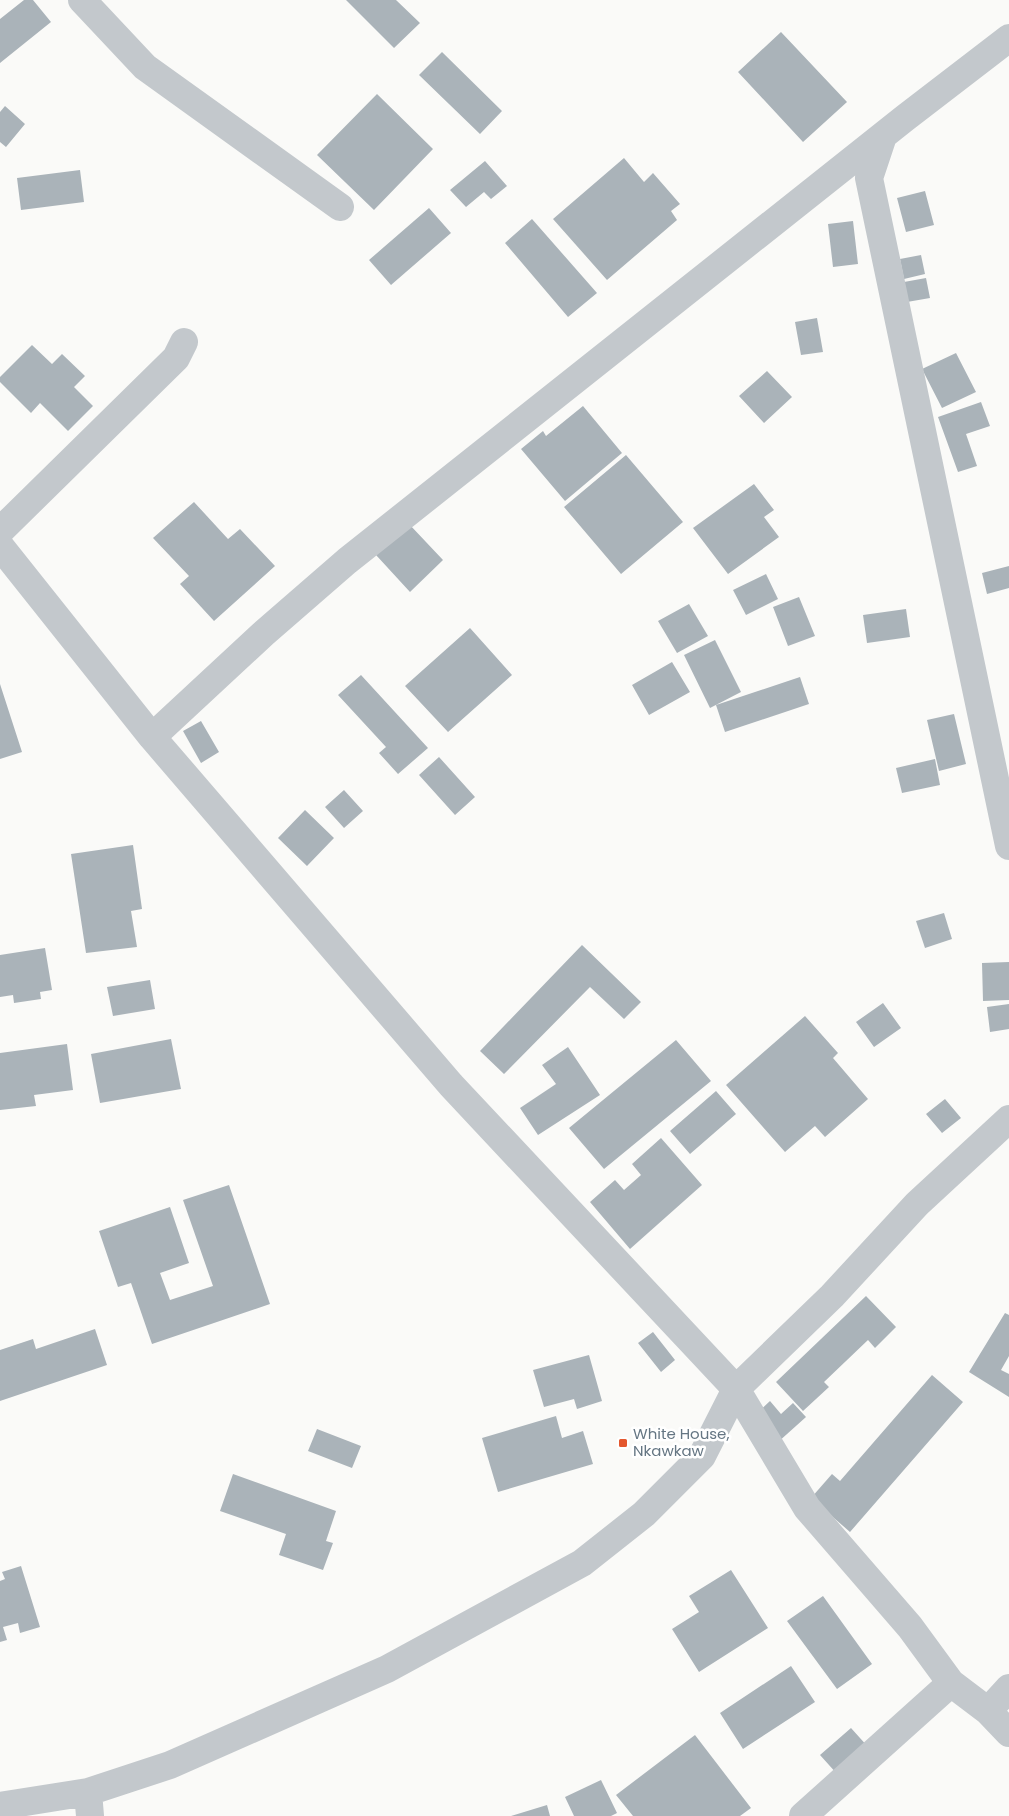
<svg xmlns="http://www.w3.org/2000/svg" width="1009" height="1816" viewBox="0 0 1009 1816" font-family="Poppins,sans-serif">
<rect width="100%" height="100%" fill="#fafaf8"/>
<path fill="#aab3b9" d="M24,0H33L51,22L0,63V19Z
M346,0H396L420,23L394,48Z
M781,32L847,102L803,142L738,72Z
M442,52L502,111L480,134L419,75Z
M377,94L433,149L374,210L317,155Z
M5,106L25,124L6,147L0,142V112Z
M624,158L644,182L653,173L680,204L671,211L677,220L607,280L553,219Z
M485,161L507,186L491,199L484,192L466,207L450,190Z
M80,170L84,202L21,210L17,178Z
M925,191L934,225L906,232L897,198Z
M429,208L451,233L391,285L369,260Z
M532,219L597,293L568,317L505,243Z
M853,221L858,264L833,267L828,224Z
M921,255L925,274L904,279L900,259Z
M926,278L930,298L907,302L904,282Z
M817,318L823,352L801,355L795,322Z
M32,345L52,364L62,354L85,376L74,387L93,406L68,431L40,403L31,413L0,382V377Z
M956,353L976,392L942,408L922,369Z
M767,371L792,397L764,423L739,396Z
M981,402L990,426L966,434L977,466L958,472L938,417Z
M583,406L622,453L565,501L521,449L543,431L546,436Z
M626,455L683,522L621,574L564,507Z
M754,484L774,510L764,517L779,537L728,574L693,528Z
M194,502L228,539L240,529L275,566L214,621L180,584L189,576L153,538Z
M409,524L443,560L410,592L376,555Z
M1009,566V588L987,594L982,573Z
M766,574L778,599L746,615L733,590Z
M799,597L815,636L788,646L773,607Z
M689,604L708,636L677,653L658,621Z
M906,609L910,637L867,643L863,615Z
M470,628L512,675L448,732L405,686Z
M715,640L741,692L710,708L684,655Z
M672,662L690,692L649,715L632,685Z
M361,675L428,748L398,774L379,753L386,747L338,695Z
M800,677L809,704L725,732L716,705Z
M0,684L22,752L0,759Z
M954,714L966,764L939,771L927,720Z
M201,721L219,752L201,763L183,731Z
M439,757L475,797L455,815L419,775Z
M935,759L940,785L902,793L896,768Z
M344,790L363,811L344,828L325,807Z
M305,810L334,838L307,866L278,838Z
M133,845L142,909L131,911L137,947L86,953L71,854Z
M944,913L952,939L925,948L916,921Z
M582,945L641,1002L624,1019L590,987L504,1074L480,1051Z
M45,948L52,990L40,992L41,999L14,1003L13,995L0,997V955Z
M1009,962V1000L983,1001L982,963Z
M150,980L155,1009L113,1016L107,987Z
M883,1003L901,1028L874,1047L856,1022Z
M1009,1004V1029L990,1032L987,1007Z
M805,1016L838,1053L833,1058L868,1099L825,1137L815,1126L785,1152L726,1085Z
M171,1039L181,1089L100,1103L91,1054Z
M676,1040L711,1081L604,1169L569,1128Z
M67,1044L73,1090L34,1095L36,1106L0,1110V1053Z
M568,1047L600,1095L538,1135L520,1108L556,1084L542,1065Z
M716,1091L736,1114L690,1154L670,1131Z
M945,1099L961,1118L942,1133L926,1114Z
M661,1138L702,1185L630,1249L590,1202L615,1180L624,1190L641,1175L632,1164Z
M229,1185L270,1304L152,1344L131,1283L118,1287L99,1231L170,1207L189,1263L160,1273L170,1300L213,1286L183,1200Z
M866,1296L896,1327L875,1348L868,1340L824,1382L829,1387L803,1411L776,1382Z
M1005,1313L1009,1315V1356L1001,1370L1009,1374V1397L969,1372Z
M95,1329L107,1365L0,1401V1350L33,1339L36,1349Z
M653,1332L675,1360L661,1372L638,1343Z
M589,1355L602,1401L577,1409L574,1399L544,1407L533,1370Z
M932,1375L963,1402L850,1532L811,1498L832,1474L840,1481Z
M770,1401L781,1414L793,1403L806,1417L777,1443L753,1417Z
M556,1416L562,1438L583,1431L593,1464L498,1492L482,1438Z
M317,1429L361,1446L352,1468L308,1451Z
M233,1474L336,1511L326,1541L333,1543L323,1570L279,1555L286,1534L220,1511Z
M21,1566L40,1627L20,1633L18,1623L3,1627L7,1640L0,1642V1581L5,1579L2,1572Z
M731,1570L768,1628L699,1672L672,1629L699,1612L689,1596Z
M823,1596L872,1664L837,1689L787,1621Z
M791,1666L815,1702L743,1749L720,1713Z
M851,1728L869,1748L838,1775L820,1755Z
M695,1735L751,1808L740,1816H633L616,1795Z
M601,1780L617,1813L611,1816H574L565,1797Z
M547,1805L550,1816H511Z"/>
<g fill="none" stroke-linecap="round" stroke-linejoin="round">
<path stroke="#c3c8cc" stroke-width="28" d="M82,0L145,67L340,207
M883,136L869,178L1009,846
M0,531L176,358L184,342
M0,546L152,737L451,1085L736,1389L807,1508L910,1627L951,1683L988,1711L1009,1733
M152,737L263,634L347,561L905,118L1009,38
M988,1711L1009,1688
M88,1792L90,1816
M0,1806L88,1792L170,1765L387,1669L582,1563L644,1514L702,1456L736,1389L832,1296L917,1204L1009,1119
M803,1816L951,1683"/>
</g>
<rect fill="#e4572e" stroke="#fff" stroke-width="2" x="618" y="1438" width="10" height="10" rx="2.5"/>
<g text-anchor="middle" stroke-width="5" stroke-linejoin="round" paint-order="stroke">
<g font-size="15" fill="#657683" stroke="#fff" text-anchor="start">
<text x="633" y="1439">White House,<tspan x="633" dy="17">Nkawkaw</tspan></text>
</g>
</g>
</svg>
